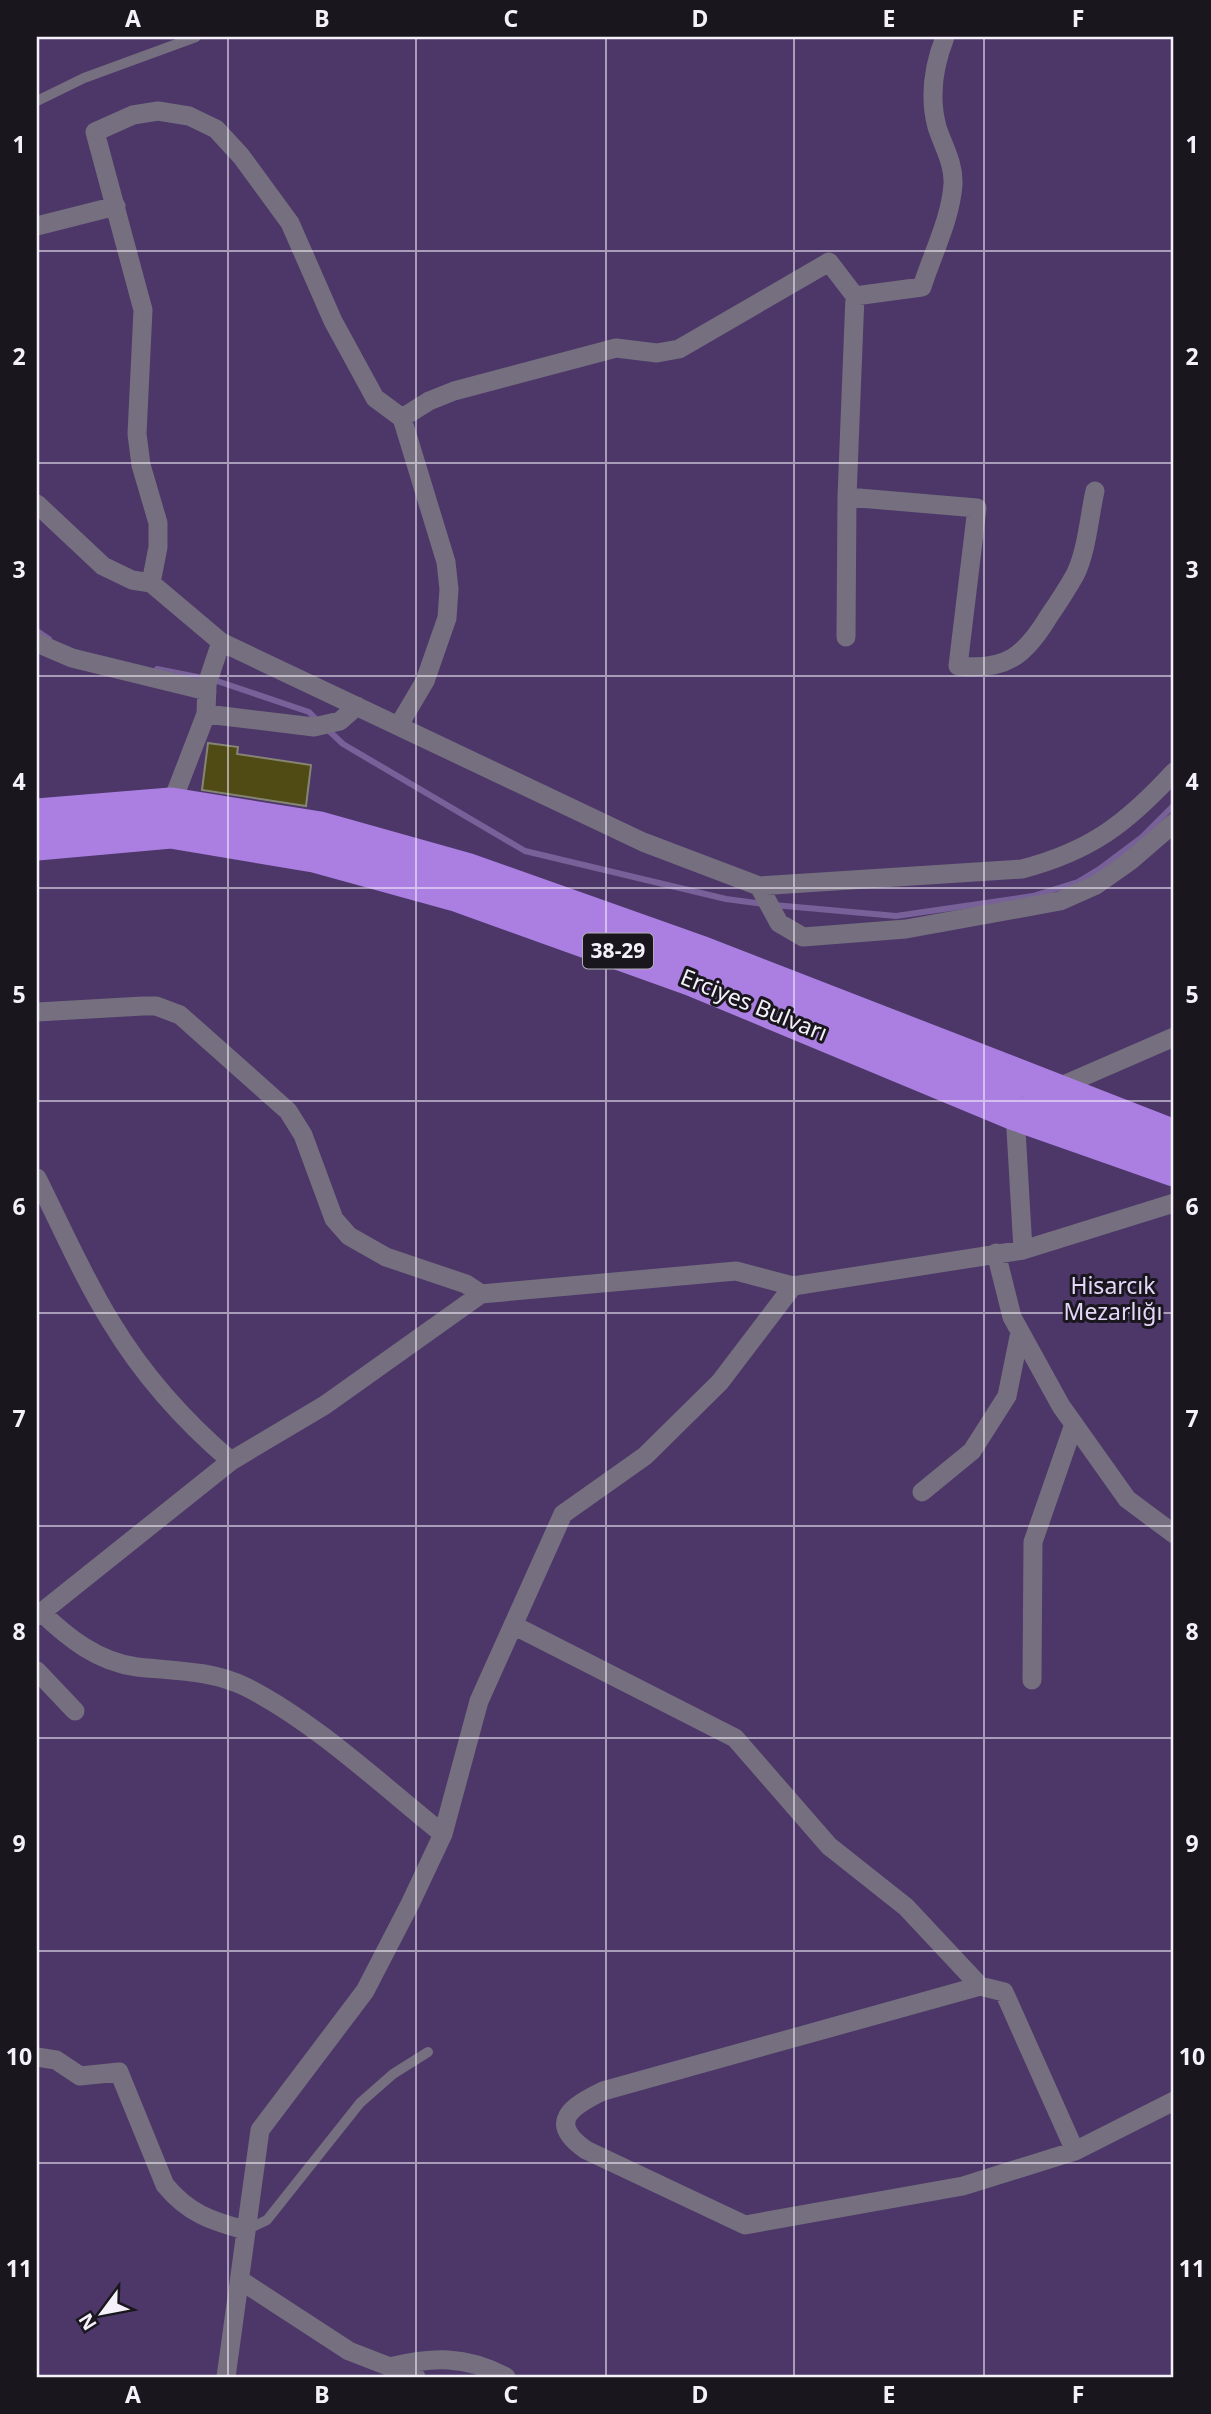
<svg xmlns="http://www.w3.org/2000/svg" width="1211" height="2414" viewBox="0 0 1211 2414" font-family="'Noto Sans',sans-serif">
<rect width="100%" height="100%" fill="#322d3b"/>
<path fill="#4c3768" d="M37,37H1174V2377H37Z"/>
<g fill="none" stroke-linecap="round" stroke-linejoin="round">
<path stroke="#786099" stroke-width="6" d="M37,631L49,639
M157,669L217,681L309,712L318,721
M326,728L343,744L525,851L726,899L764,904
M774,905L896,916L1033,896L1078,882L1101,868L1141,838L1174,805"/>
</g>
<path fill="#504b15" stroke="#868573" stroke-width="2" d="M208,743L238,747L237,754L311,765L306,806L202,790Z"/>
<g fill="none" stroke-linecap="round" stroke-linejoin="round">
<path stroke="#756f7f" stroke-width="10" d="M37,101L84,78L196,37
M246,2230L267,2220L360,2103L393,2074L428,2052"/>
<path stroke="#756f7f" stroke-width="19" d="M37,226L116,206
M855,296L922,287C932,255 951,218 953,184C954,163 943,146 937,127C929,97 934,65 945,37
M402,418L429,401L454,391L616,348L657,353L679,349L829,262L855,296L847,497L977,508L958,666C1006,671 1025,656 1049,616C1058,603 1067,589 1075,575C1087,551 1089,517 1095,491
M37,504L103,566L132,580L151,583L221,642L207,684L206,714L171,805
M151,583L158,547V523L141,465L137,434L143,310L95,132L133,115L158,111L189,116L216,129L241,156L290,223L333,321L375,398L402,418L446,562L449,589L447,618L425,681L399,725
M846,637L847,497
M221,642L643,842L759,886L1022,869C1091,851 1127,823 1174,772
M37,643L72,658L207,691
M206,714L314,727L340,721L357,706
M759,886L779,923L803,937L906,929L1060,901L1096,885L1130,861L1174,823
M37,1012L143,1006H156L180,1015L288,1111L303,1135L334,1219L349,1236L386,1257L466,1284L481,1294
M1052,1090L1174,1037
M1015,1113L1023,1250
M37,1178C61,1226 83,1277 111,1322C143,1375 184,1421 231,1461
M996,1253L1012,1317L1061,1406L1127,1499L1174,1534
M922,1492L972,1451L1007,1396L1020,1332
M41,1612C68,1638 98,1662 137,1667C174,1671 211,1670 246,1687C314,1721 383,1786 443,1834
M37,1616L231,1461L325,1405L481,1294L736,1271L793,1286L1023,1250L1174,1203
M513,1625L735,1738L829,1846L906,1907L980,1986
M37,1671L75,1711
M1032,1680L1033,1542L1074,1424
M37,2057L56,2060L80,2076L119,2072L165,2185C188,2213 211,2221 245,2230
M1075,2151L1004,1992L980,1986L603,2091C572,2106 546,2122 586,2150L745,2225L963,2186L1075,2151L1174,2101
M240,2280L349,2351L416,2377
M389,2367C432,2357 465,2355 506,2377
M226,2377L260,2130L365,1991L410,1904L443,1834L479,1701L563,1514L645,1456L720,1382L793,1286"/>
<path stroke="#aa7fe1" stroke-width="35" d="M37,816L171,805L320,829L466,870L703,954L1174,1137
M37,843L171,831L314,855L459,895L693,979L1015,1113L1174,1169"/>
</g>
<path fill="none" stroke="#f5f1fb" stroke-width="2" stroke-opacity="0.55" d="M228,37V2377M416,37V2377M606,37V2377M794,37V2377M984,37V2377M37,251H1174M37,463H1174M37,676H1174M37,888H1174M37,1101H1174M37,1313H1174M37,1526H1174M37,1738H1174M37,1951H1174M37,2163H1174"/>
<g text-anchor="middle" stroke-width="6" stroke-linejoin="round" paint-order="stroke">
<rect fill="#19161d" stroke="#b3afb8" stroke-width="2" x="583" y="933.5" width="70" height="35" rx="5"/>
<g font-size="21" font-weight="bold" fill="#f5f1fb">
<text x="618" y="958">38-29</text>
</g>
<g font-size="23" fill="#f5f1fb" stroke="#19161d">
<text transform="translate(754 1005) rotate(22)" y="8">Erciyes Bulvarı</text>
</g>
<g font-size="23" fill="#e4d7f9" stroke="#19161d">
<text x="1113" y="1294">Hisarcık<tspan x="1113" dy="26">Mezarlığı</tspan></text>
</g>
</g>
<rect width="1211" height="2414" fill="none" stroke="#19161d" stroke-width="77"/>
<g transform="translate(102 2313) rotate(238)" stroke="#19161d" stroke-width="5" paint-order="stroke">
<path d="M0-5L12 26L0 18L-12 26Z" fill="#f5f1fb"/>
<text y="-10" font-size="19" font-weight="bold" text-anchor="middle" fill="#f5f1fb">N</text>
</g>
<rect x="38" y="38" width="1134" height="2338" fill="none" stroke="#f5f1fb" stroke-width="2.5"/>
<g font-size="23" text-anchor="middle" font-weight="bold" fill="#f5f1fb">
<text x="133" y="27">A</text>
<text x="322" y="27">B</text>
<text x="511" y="27">C</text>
<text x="700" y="27">D</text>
<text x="889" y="27">E</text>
<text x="1078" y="27">F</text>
<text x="19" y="153">1</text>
<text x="1192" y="153">1</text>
<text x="19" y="365">2</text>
<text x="1192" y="365">2</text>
<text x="19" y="578">3</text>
<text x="1192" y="578">3</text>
<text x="19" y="790">4</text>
<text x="1192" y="790">4</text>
<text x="19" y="1003">5</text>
<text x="1192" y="1003">5</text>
<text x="19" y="1215">6</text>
<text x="1192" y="1215">6</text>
<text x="19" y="1427">7</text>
<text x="1192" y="1427">7</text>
<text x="19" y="1640">8</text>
<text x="1192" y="1640">8</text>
<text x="19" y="1852">9</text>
<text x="1192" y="1852">9</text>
<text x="19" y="2065">10</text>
<text x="1192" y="2065">10</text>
<text x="19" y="2277">11</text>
<text x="1192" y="2277">11</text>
<text x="133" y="2403">A</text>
<text x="322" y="2403">B</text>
<text x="511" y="2403">C</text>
<text x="700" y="2403">D</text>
<text x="889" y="2403">E</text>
<text x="1078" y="2403">F</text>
</g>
</svg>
